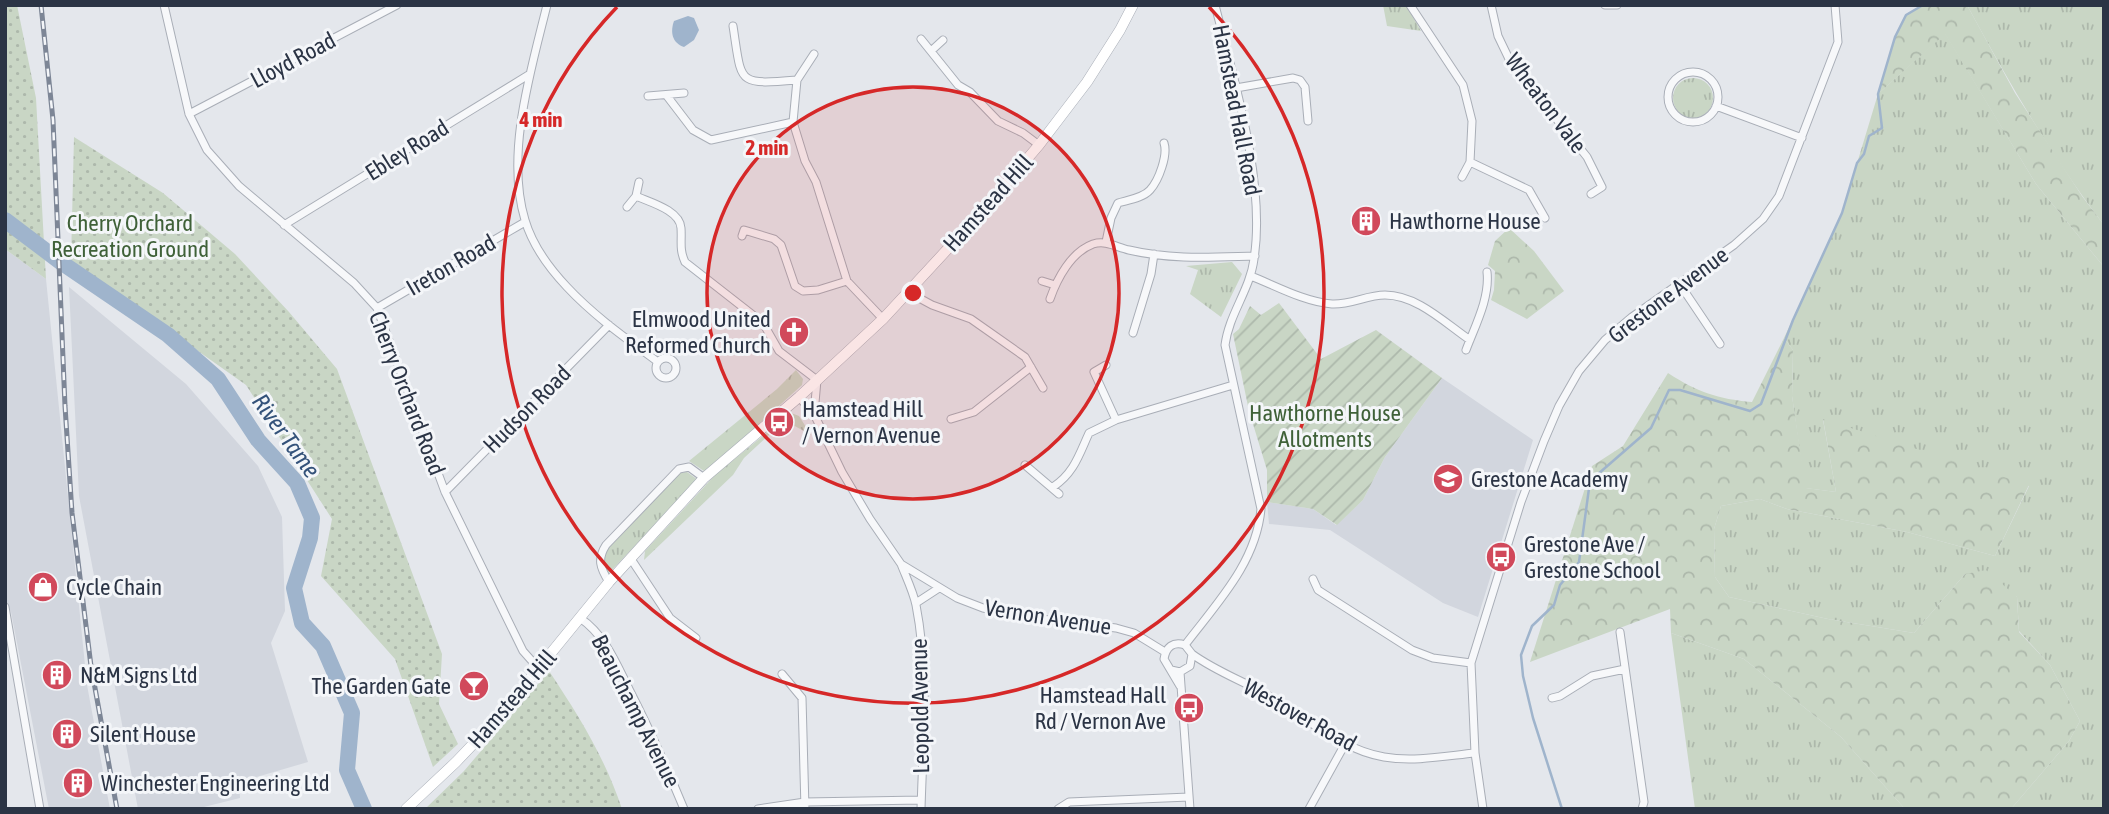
<svg xmlns="http://www.w3.org/2000/svg" width="2109" height="814" viewBox="0 0 2109 814" font-family="'Asap Condensed',sans-serif">
<defs>
<pattern id="grass-tufts" width="24" height="20" patternUnits="userSpaceOnUse" patternTransform="scale(1.75)"><rect width="24" height="20" fill="#c9d6c5"/><path d="M3 7l-1-3M5 7V3M7 7l1-3M15 17l-1-3M17 17v-4M19 17l1-3" fill="none" stroke="#adb8ab"/></pattern>
<pattern id="forest-crowns" width="20" height="18" patternUnits="userSpaceOnUse" patternTransform="scale(1.75)"><rect width="20" height="18" fill="#c9d6c5"/><path d="M2 6a3 3 0 1 1 6 0M12 15a3 3 0 1 1 6 0" fill="none" stroke="#adb8ab"/></pattern>
<pattern id="park-dots" width="8" height="8" patternUnits="userSpaceOnUse" patternTransform="scale(1.75)"><rect width="8" height="8" fill="#c9d6c5"/><path d="M2 2h.1M6 6h.1" fill="none" stroke="#adb8ab" stroke-width="1.8" stroke-linecap="round"/></pattern>
<pattern id="garden-furrows" width="10" height="10" patternUnits="userSpaceOnUse" patternTransform="scale(1.75)"><rect width="10" height="10" fill="#c9d6c5"/><path d="M-1 1l2-2M0 10L10 0M9 11l2-2" fill="none" stroke="#adb8ab"/></pattern>
</defs>
<rect width="100%" height="100%" fill="#e4e7ec"/>
<path fill="#d2d6de" d="M5,249L46,279L87,685L110,809H49L11,612L5,599Z
M69,287L186,384L258,466L282,517L285,611L271,643L308,762L239,782L240,798L196,809H138L79,496Z
M1442,378L1533,440L1478,617L1443,603L1330,530L1269,524L1267,502L1313,509L1336,525L1363,500L1385,457Z"/>
<path fill="url(#grass-tufts)" d="M1383,5H1406L1421,31L1387,26Z
M1967,5H2104V225C2051,156 2008,81 1967,5Z
M1945,33L2036,184L2104,267V809H2011L2069,741L2080,721L2050,665L2019,631L2017,597L1965,574L1914,633L1828,619L1729,597L1715,577L1714,529L1721,506L1760,499L1787,509L1907,532L1995,556L2029,486L1823,420L1836,492L1805,488L1792,396L1793,350L1784,338L1842,213L1878,94Z
M1673 98a20 20 0 1 1 40 0a20 20 0 1 1-40 0Z
M1232,262L1242,274L1221,317L1190,294L1198,270L1186,266Z
M796,370L803,379L802,385L708,470L704,471L689,461L777,389Z
M791,413L799,416L811,435L793,425L770,434L744,458L733,475L644,560L645,551L716,474Z
M687,472L698,480L608,574L604,569L602,555L608,546L679,473Z
M1671,633L1744,659L1841,737L1905,809H1695Z"/>
<path fill="url(#forest-crowns)" d="M1923,5H1967L2015,93L2082,196L2104,225V267L2036,184L1945,34L1878,94L1895,37L1906,15Z
M1509,228L1534,251L1564,291L1527,319L1491,300L1494,290L1495,271L1488,265L1495,241Z
M1784,338L1793,350L1792,396L1806,488L1836,492L1823,419L2029,485L1995,556L1907,532L1787,509L1760,499L1721,506L1714,529L1715,577L1729,597L1828,619L1914,633L1965,574L1986,570L2017,597L2019,632L2050,665L2080,721L2069,741L2011,809H1905L1841,737L1744,659L1671,633L1670,609L1530,662L1592,466L1623,446L1668,373C1697,392 1718,399 1752,402Z"/>
<path fill="url(#park-dots)" d="M5,5H17L36,98L46,279L5,249Z
M74,137L163,193L235,254L289,312L337,369L442,654L439,704L458,744L433,767L395,659L321,576L332,519L246,385L71,261Z
M549,671C579,716 605,758 622,809H425L464,771Z"/>
<path fill="url(#garden-furrows)" d="M1279,303L1321,359L1376,330L1442,378L1385,457L1363,500L1337,525L1313,509L1267,502V470L1249,411L1233,334L1239,329L1250,306L1261,315Z"/>
<path fill="#9fb4cc" d="M688,16L694,18L699,30L694,40L684,47C672,43 670,32 674,21Z"/>
<g fill="none" stroke-linecap="round" stroke-linejoin="round">
<path stroke="#9fb4cc" stroke-width="2.5" d="M1562,809L1533,718L1523,676L1521,655L1532,626L1554,605L1560,585L1579,562L1590,481L1651,428L1669,390H1680L1750,411L1761,404L1793,320L1842,213L1857,163L1864,154L1869,136L1882,128L1878,94L1895,37L1906,15L1923,5"/>
<path stroke="#9fb4cc" stroke-width="16" d="M5,220L62,263L168,335L218,379L258,440L297,483L312,518L310,538L294,588L302,623L323,646L352,713L347,770L364,809"/>
<g stroke="#a9aeb7" stroke-width="9">
<path id="street" d="M164,5L189,114L207,150L239,186L354,283L377,308L445,492L523,651L539,669
M547,5C531,70 505,154 525,220C532,244 550,269 567,287C594,316 627,339 658,362
M1410,5L1463,85L1472,121L1470,162L1462,177
M1491,5L1498,36L1510,61L1587,157L1602,187L1591,194
M1605,5H1617
M733,26C742,84 736,85 797,80
M921,39L958,85L970,92L998,121L1023,133L1039,145
M931,51L943,40
M814,54L797,80L793,122L805,161L816,182L847,281L883,319
M1668 97a25 25 0 1 1 50 0a25 25 0 1 1-50 0Z
M1236,88L1293,78L1300,80L1305,87L1308,121
M648,96L684,93
M667,96L693,130L711,140L793,122
M1716,106L1802,138
M189,114L397,5
M1470,162L1529,190L1545,218
M636,196C649,202 680,210 681,228C682,241 679,249 685,262L763,323L779,351L817,380L814,414L799,397
M627,207L636,196L639,182
M284,225L530,74
M742,236L744,230L774,239L781,245L795,286L803,291L818,290L847,281
M1106,242L1111,218L1118,203C1128,200 1143,198 1150,190C1159,180 1168,155 1164,143
M1251,276C1276,286 1305,302 1332,304C1350,305 1367,295 1385,295C1417,295 1445,323 1470,340
M1042,281L1055,285
M1679,283L1720,344
M908,292L932,305L971,319L1025,357L1043,388
M1050,299C1057,279 1071,252 1093,244C1106,240 1116,247 1129,250C1171,260 1213,257 1255,256
M377,308L525,222
M1133,333L1151,274L1154,254
M1466,350C1475,326 1490,298 1487,272
M656 368a10 10 0 1 1 20 0a10 10 0 1 1-20 0Z
M1106,365L1094,372L1116,420
M814,414L842,472L870,519L901,564L957,598L983,608L1032,618L1116,628L1134,633L1165,652
M951,419L974,412L1031,367
M1025,465L1059,494
M1053,487C1074,473 1079,455 1089,433L1116,420L1233,385
M445,492L609,325
M631,559L670,618L696,638
M901,564C906,577 913,591 916,605C929,671 923,741 921,809
M1313,579L1318,590L1412,650L1433,658L1471,663
M609,582C600,568 597,559 606,545L679,469L689,467L704,478
M916,603L939,588
M5,607L40,809
M580,618C605,635 616,663 629,689C649,728 667,768 684,809
M1620,632L1644,802L1642,809
M1185,645C1217,603 1256,563 1261,509L1225,345C1229,314 1250,290 1254,259C1266,183 1234,80 1215,5
M1192,654C1214,670 1238,679 1262,692C1303,714 1338,749 1384,757C1414,762 1445,756 1475,753
M1171,670L1180,672L1190,666L1192,654L1185,645C1173,641 1166,647 1164,659L1180,686
M1180,672L1190,809
M782,674L802,698L805,809
M1552,698L1560,696L1592,676L1625,669
M758,809L805,802L921,800
M1058,809L1069,802L1189,797
M1309,809L1345,744
M1483,809L1475,753L1471,663L1521,502L1544,441L1559,406L1579,371L1605,340L1632,317L1734,245L1763,219L1779,196L1838,42L1835,5"/>
</g>
<g stroke="#a9aeb7" stroke-width="11">
<path id="secondary" d="M406,809L456,762L498,718L609,582L704,478L799,397L883,319L979,215L1039,145L1087,82L1120,30L1133,5"/>
</g>
<use href="#street" stroke="#f7f8fa" stroke-width="7"/>
<use href="#secondary" stroke="#fff" stroke-width="10"/>
<g stroke="#7d8696" stroke-width="5">
<path id="rail" d="M41,5L53,120L65,406L72,513L91,666L117,809"/>
</g>
<use href="#rail" stroke="#f4f6f9" stroke-width="2.5" stroke-dasharray="8" stroke-linecap="butt"/>
</g>
<circle cx="913" cy="293" r="206" fill="#d62828" fill-opacity=".12"/>
<g fill="none" stroke="#d62828" stroke-width="3.5">
<circle cx="913" cy="293" r="206"/>
<path d="M1209 7A411 411 0 1 1 617 7"/>
</g>
<defs>
<g id="building-disc" transform="scale(1.575)"><circle r="9.5" fill="#d1495b" stroke="#f4f6f9"/><path d="M-4-6H4V6H1V3H-1V6H-4ZM-2.5-4.3h1.7v1.8h-1.7ZM.8-4.3h1.7v1.8H.8ZM-2.5-1h1.7V.8h-1.7ZM.8-1h1.7V.8H.8Z" fill="#fff"/></g>
<g id="church-disc" transform="scale(1.575)"><circle r="9.5" fill="#d1495b" stroke="#f4f6f9"/><path d="M-1.2-6h2.4v3.5h3.3v2.4h-3.3V6h-2.4V-.1h-3.3v-2.4h3.3Z" fill="#fff"/></g>
<g id="bus-disc" transform="scale(1.575)"><circle r="9.5" fill="#d1495b" stroke="#f4f6f9"/><path d="M-5-6H5V4H4V6H2V4H-2V6H-4V4H-5ZM-3.5-4V0h7V-4ZM-3.5 1.2v1.5H-2V1.2ZM2 1.2v1.5H3.5V1.2Z" fill="#fff"/></g>
<g id="school-disc" transform="scale(1.575)"><circle r="9.5" fill="#d1495b" stroke="#f4f6f9"/><path d="M0-5L7-2L0 1L-7-2ZM-4 1L0 2.5L4 1V4Q0 6-4 4Z" fill="#fff"/></g>
<g id="shop-disc" transform="scale(1.575)"><circle r="9.5" fill="#d1495b" stroke="#f4f6f9"/><path d="M-5-2.5h2.3a2.7 3.5 0 0 1 5.4 0H5L5.5 6h-11ZM-1.5-2.5h3a1.5 2.3 0 0 0-3 0Z" fill="#fff"/></g>
<g id="bar-disc" transform="scale(1.575)"><circle r="9.5" fill="#d1495b" stroke="#f4f6f9"/><path d="M-6-5H6L.8 .8V4.5H3.5V6h-7V4.5H-.8V.8Z" fill="#fff"/></g>
</defs>
<g fill-rule="evenodd">
<use href="#building-disc" x="1366" y="221"/>
<use href="#church-disc" x="794" y="332"/>
<use href="#bus-disc" x="779" y="422"/>
<use href="#school-disc" x="1448" y="479"/>
<use href="#bus-disc" x="1501" y="557"/>
<use href="#shop-disc" x="43" y="587"/>
<use href="#building-disc" x="57" y="675"/>
<use href="#bar-disc" x="474" y="686"/>
<use href="#bus-disc" x="1189" y="708"/>
<use href="#building-disc" x="67" y="734"/>
<use href="#building-disc" x="78" y="783"/>
</g>
<g text-anchor="middle" stroke-width="6" stroke-linejoin="round" paint-order="stroke">
<g font-size="23" fill="#2b3445" stroke="#f4f6f9">
<text transform="translate(293 60) rotate(-28)" y="8">Lloyd Road</text>
<text transform="translate(1546 103) rotate(53)" y="8">Wheaton Vale</text>
<text transform="translate(1237 110) rotate(79)" y="8">Hamstead Hall Road</text>
<text transform="translate(407 150) rotate(-32)" y="8">Ebley Road</text>
<text transform="translate(988 203) rotate(-48)" y="8">Hamstead Hill</text>
<text transform="translate(451 265) rotate(-30)" y="8">Ireton Road</text>
<text transform="translate(1668 295) rotate(-37)" y="8">Grestone Avenue</text>
<text transform="translate(407 393) rotate(69)" y="8">Cherry Orchard Road</text>
<text transform="translate(527 409) rotate(-45)" y="8">Hudson Road</text>
<text transform="translate(1048 617) rotate(9)" y="8">Vernon Avenue</text>
<text transform="translate(512 699) rotate(-49)" y="8">Hamstead Hill</text>
<text transform="translate(920 706) rotate(-91)" y="8">Leopold Avenue</text>
<text transform="translate(636 711) rotate(63)" y="8">Beauchamp Avenue</text>
<text transform="translate(1300 715) rotate(29)" y="8">Westover Road</text>
</g>
<g font-size="23" fill="#2b3445" stroke="#f4f6f9" text-anchor="start">
<text x="1389" y="229">Hawthorne House</text>
<text x="771" y="327" text-anchor="end">Elmwood United<tspan x="771" dy="26">Reformed Church</tspan></text>
<text x="802" y="417">Hamstead Hill<tspan x="802" dy="26">/ Vernon Avenue</tspan></text>
<text x="1471" y="487">Grestone Academy</text>
<text x="1524" y="552">Grestone Ave /<tspan x="1524" dy="26">Grestone School</tspan></text>
<text x="66" y="595">Cycle Chain</text>
<text x="80" y="683">N&amp;M Signs Ltd</text>
<text x="451" y="694" text-anchor="end">The Garden Gate</text>
<text x="1166" y="703" text-anchor="end">Hamstead Hall<tspan x="1166" dy="26">Rd / Vernon Ave</tspan></text>
<text x="90" y="742">Silent House</text>
<text x="101" y="791">Winchester Engineering Ltd</text>
</g>
<g font-size="23" fill="#3f6138" stroke="#f4f6f9">
<text x="130" y="231">Cherry Orchard<tspan x="130" dy="26">Recreation Ground</tspan></text>
<text x="1325" y="421">Hawthorne House<tspan x="1325" dy="26">Allotments</tspan></text>
</g>
<g font-size="24" font-style="italic" fill="#34527a" stroke="#f4f6f9">
<text transform="translate(286 436) rotate(54)" y="8">River Tame</text>
</g>
</g>
<circle cx="913" cy="293" r="10" fill="#d62828" stroke="#f4f6f9" stroke-width="3.5"/>
<g font-size="21" text-anchor="middle" font-weight="bold" fill="#d62828" stroke="#f4f6f9" stroke-width="6" stroke-linejoin="round" paint-order="stroke">
<text x="541" y="127">4 min</text>
<text x="767" y="155">2 min</text>
</g>
<rect width="2109" height="814" fill="none" stroke="#2b3445" stroke-width="14"/>
</svg>
